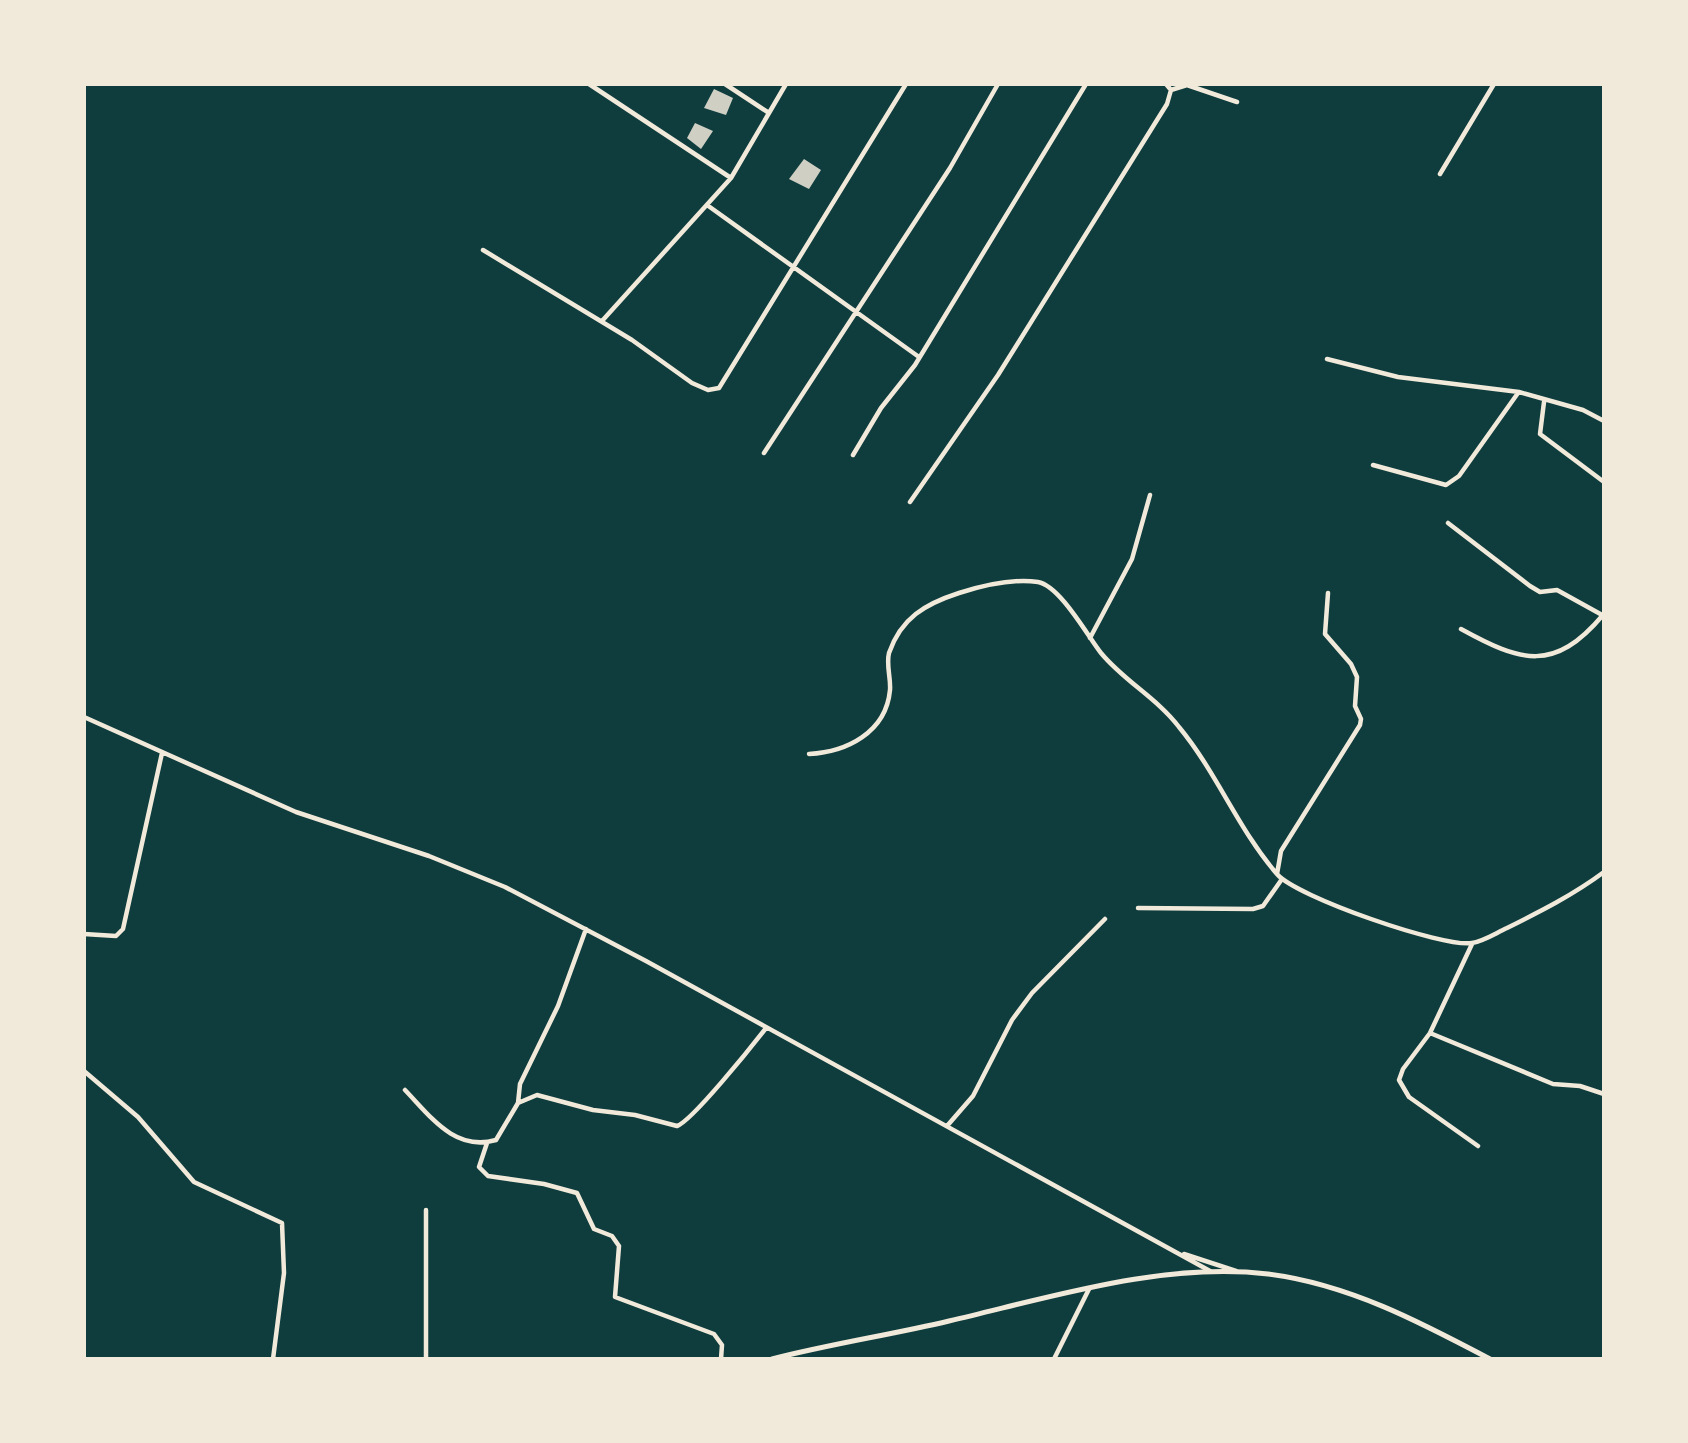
<svg xmlns="http://www.w3.org/2000/svg" width="1688" height="1443" viewBox="0 0 1688 1443" font-family="Mulish,sans-serif">
<rect width="100%" height="100%" fill="#0f3d3e"/>
<path fill="#cfcfc3" d="M714,89L733,98L726,115L704,108Z
M695,123L713,131L701,149L687,138Z
M804,159L821,170L809,189L789,179Z"/>
<g fill="none" stroke-linecap="round" stroke-linejoin="round">
<path stroke="#f1e9da" stroke-width="4.5" d="M589,84L731,178
M725,84L769,113
M1166,84L1171,90L1187,85L1237,102
M1440,174L1494,84
M707,205L919,357
M483,250L632,340L692,383L708,390L719,388L906,84
M602,321L731,178L786,84
M1327,359L1398,377L1519,392L1583,410L1604,421
M1544,402L1540,434L1604,482
M764,453L950,168L998,84
M853,455L881,408L915,365L1086,84
M1373,465L1446,485L1459,476L1518,393
M910,502L998,375L1167,104L1171,90
M1448,523L1530,586L1540,592L1557,590L1604,616
M1461,629C1521,662 1554,673 1603,615
M1090,638L1132,559L1150,495
M84,717L296,812L429,856L505,887L646,961L1210,1271
M809,754C846,752 886,733 890,690C891,678 886,665 889,653C901,618 925,604 959,593C984,585 1012,578 1038,582C1060,586 1087,635 1101,653C1124,681 1157,698 1179,727C1217,773 1238,829 1277,874C1296,897 1444,948 1472,943C1484,941 1496,933 1507,928C1541,911 1573,895 1604,872
M1277,874L1281,851L1360,725L1361,719L1355,706L1357,677L1351,664L1325,634L1328,593
M1138,908L1253,909L1263,906L1282,879
M84,934L116,936L123,929L162,753
M1472,944L1430,1033L1403,1069L1399,1080L1409,1097L1478,1146
M1430,1033L1553,1084L1580,1086L1604,1094
M84,1071L138,1117L194,1182L282,1223L284,1273L273,1359
M405,1090C431,1117 455,1152 496,1140L518,1103L520,1084L558,1006L586,929
M518,1103L537,1095L593,1110L635,1115L677,1126C692,1121 752,1046 766,1028
M947,1126L973,1096L1012,1020L1032,993L1105,919
M487,1143L479,1167L488,1176L544,1184L577,1193L594,1229L612,1236L619,1246L615,1297L714,1334L722,1345L721,1359
M426,1210V1359
M1184,1254L1236,1271
M1054,1359L1089,1289"/>
<path stroke="#f1e9da" stroke-width="5" d="M772,1359C830,1344 890,1335 949,1321C1052,1297 1161,1262 1268,1274C1348,1284 1420,1322 1490,1359"/>
</g>
<rect width="1688" height="1443" fill="none" stroke="#f1e9da" stroke-width="172"/>
</svg>
